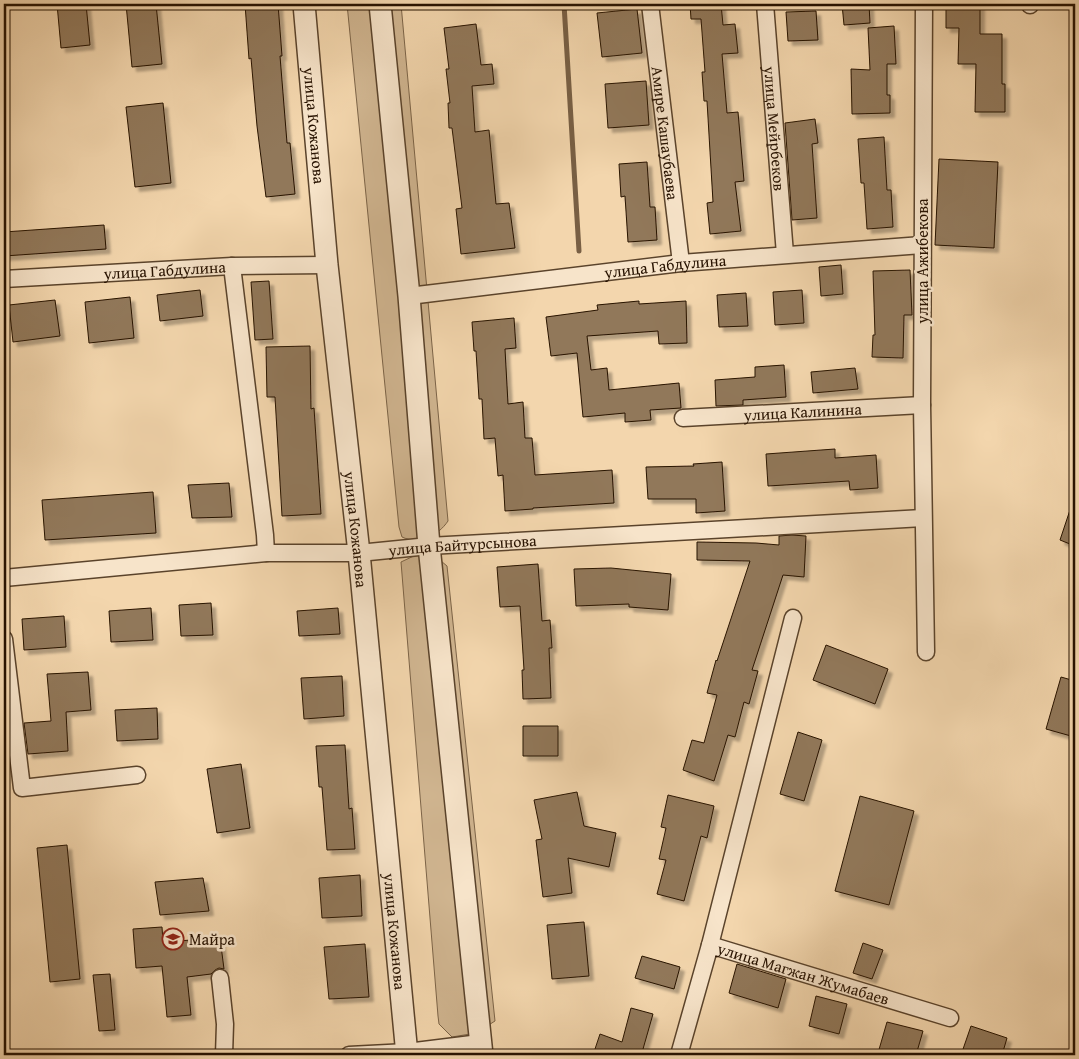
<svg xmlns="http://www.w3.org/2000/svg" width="1079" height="1059" viewBox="0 0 1079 1059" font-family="'Gentium Book Plus',serif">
<defs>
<filter id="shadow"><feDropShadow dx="4.5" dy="4.5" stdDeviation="1" flood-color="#0004"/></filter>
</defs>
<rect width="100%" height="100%" fill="#f3d6ad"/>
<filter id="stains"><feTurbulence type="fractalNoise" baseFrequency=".004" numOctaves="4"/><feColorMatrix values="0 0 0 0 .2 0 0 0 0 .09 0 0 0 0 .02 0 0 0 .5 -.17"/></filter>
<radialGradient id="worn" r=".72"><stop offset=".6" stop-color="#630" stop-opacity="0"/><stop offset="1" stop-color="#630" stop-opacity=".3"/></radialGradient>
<path fill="#d0b590" stroke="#7c6448" d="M347,4H401L448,521C438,536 419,545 402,537L399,527Z
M418,554L435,556L447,566L495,1021L476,1033L452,1037L439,1024L438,1016L401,562Z"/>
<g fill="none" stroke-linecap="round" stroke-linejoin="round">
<path stroke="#785f44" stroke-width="5" d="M564,4L579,251"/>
</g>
<path fill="#91785a" stroke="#271200" filter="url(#shadow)" d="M57,4H86L90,45L61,48Z
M126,4H156L162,64L132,67Z
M245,4H278L282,56H280L287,143H290L295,194L266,197L257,126L251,58L249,59Z
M690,4H721L723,25L735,24L738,53L722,54L727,113L738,112L744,181L735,182L741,231L710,234L707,203L713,202L707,101H704L702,72H705L701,19H691Z
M842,4H869L870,23L844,25Z
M946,4H980V34H1002V84H1005V112H975L976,64H958L959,28H946Z
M637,9L642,53L602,57L597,13Z
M816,11L818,40L788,41L786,12Z
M476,24L481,65L492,64L494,84L472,86L475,132L489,130L496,204L509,203L515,248L461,254L456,209L462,208L452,128H449L448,103H450L446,69H449L444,28Z
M894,26L896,64H887V95H890V113L852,114L851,69L870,70L868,28Z
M646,81L649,125L608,128L605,84Z
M163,103L171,183L135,187L126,107Z
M815,119L818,143L812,144L817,218L792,220L785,123Z
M884,137L887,190H891L893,227L867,229L864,183H861L858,139Z
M939,159L998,162L994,248L935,245Z
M647,162L650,207H655L657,240L628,242L625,196L621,197L619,164Z
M104,225L106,249L4,256V232Z
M841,265L843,294L821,296L819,267Z
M910,270L912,315H904L903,358L872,357L873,335H875L873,271Z
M269,281L273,339L255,340L251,282Z
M200,290L203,316L160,321L157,295Z
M802,290L804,323L775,325L773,292Z
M746,293L748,326L719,327L717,295Z
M130,297L134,338L89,343L85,302Z
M55,300L60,336L13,342L9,305Z
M639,301V304L686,301L687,343L659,344L658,331L587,336L591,370L607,368L609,390L679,383L681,408L650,410L651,420L625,422V413L583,417L577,353L551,356L546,317L598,310L597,305Z
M514,318L516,348L505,349L508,404L523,402L525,438H532L535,475L612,470L614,503L533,508V509L505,511L503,475L498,476L495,438L484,439L482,399H479L476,351H474L472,322Z
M310,346L311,409L314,408L321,514L282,516L275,397H267L266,347Z
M784,365L786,397L743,400V405L716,406L715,380L755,377V367Z
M855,368L858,389L813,393L811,372Z
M835,449V458L876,455L878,488L850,490L849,481L768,486L766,454Z
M722,462L725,511L696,513V499H648L646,467L694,466L693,464Z
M229,483L232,517L192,518L188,485Z
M153,492L156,533L45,540L42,500Z
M1073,501H1075V546L1060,540Z
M792,535L806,536L804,577L783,575L752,670L758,671L749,704L744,702L735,737L728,735L714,781L683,770L692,740L704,743L717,695L707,693L716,660L717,661L750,561L697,560V542L756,543L779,545V536Z
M538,564L542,621L550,620L552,648H549L551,698L523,699L522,670H524L520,606L500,607L497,567Z
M611,568L671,574L668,610L629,607V604L576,606L574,569Z
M211,603L213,635L181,636L179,605Z
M151,608L153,640L111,642L109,611Z
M338,608L340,634L299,636L297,611Z
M64,616L66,647L24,650L22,619Z
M826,645L888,669L875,704L813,680Z
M88,672L91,710L66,712L68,751L28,754L24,723L51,721L47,674Z
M342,676L344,716L304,719L301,678Z
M1061,677L1075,681V721L1071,736L1046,729Z
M157,708L158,739L117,741L115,710Z
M523,726H558V756H523Z
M798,732L822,740L804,801L780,794Z
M345,745L349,809L352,808L355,849L327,850L322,787H319L316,746Z
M241,764L250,828L217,833L207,769Z
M577,792L584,826L616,833L609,867L568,858L572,893L543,897L536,840L542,839L534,800Z
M668,795L714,806L707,838L701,836L684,901L657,894L666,860L659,859L666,828L661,827Z
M860,796L914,811L889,905L835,891Z
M67,845L80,979L50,982L37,848Z
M360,875L362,916L322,918L319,878Z
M203,878L209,911L160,915L155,882Z
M584,922L589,976L552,979L547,925Z
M162,927L163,942L220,938L224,969L219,968L215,970L211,974L187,977L191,1015L167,1017L162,966L136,968L133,929Z
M863,943L883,950L872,979L853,973Z
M365,944L369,997L329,999L324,947Z
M642,956L680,967L674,989L635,978Z
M737,964L786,979L778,1008L729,993Z
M110,974L115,1030L99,1031L93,975Z
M816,996L847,1004L839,1034L809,1026Z
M631,1008L653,1014L643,1049L654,1055H593L600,1034L622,1042Z
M887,1022L923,1031L916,1055H886L878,1053Z
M971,1026L1007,1038L1002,1055H961Z"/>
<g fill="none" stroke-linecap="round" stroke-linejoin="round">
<g stroke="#5a432b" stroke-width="19">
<g id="minor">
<path id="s1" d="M650,4L681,263"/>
<path id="s2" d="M765,4L785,254"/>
<path d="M924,4L922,405L926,652"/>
<path d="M1030,4V5"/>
<path d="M232,266L265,535L266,553"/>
<path id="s3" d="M4,279L232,266L327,265"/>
<path id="s4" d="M409,296L681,263L922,245"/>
<path id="s5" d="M683,418L922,405"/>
<path id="s6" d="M4,578L266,553H359L429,546L923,518"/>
<path d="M4,639L22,788L137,775"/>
<path d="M710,945L793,618"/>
<path d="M220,978L225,1024L224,1055"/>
<path d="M349,1055L407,1052L480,1043"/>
<path id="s7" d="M679,1055L710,945L950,1018"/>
</g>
</g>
<g stroke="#5a432b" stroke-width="24">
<g id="tertiary">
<path id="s8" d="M304,4L327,265L359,553L407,1055"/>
<path d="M380,4L409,296L429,546L482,1055"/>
</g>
</g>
<use href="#minor" stroke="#f7e4ca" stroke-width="16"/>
<use href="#tertiary" stroke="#f7e4ca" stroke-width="21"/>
</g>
<defs>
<g id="school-ring" transform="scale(1.125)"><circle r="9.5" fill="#f7e4ca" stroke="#8f2418" stroke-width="1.5"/><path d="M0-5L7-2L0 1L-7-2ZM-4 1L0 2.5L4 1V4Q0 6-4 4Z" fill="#8f2418"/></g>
</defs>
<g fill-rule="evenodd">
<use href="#school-ring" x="173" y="939"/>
</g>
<g text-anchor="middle" stroke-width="5" stroke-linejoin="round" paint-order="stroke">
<g font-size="16" fill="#271200" stroke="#f7e4ca">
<text dy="6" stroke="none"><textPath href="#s8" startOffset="122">улица Кожанова</textPath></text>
<text dy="6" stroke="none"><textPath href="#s2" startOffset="125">улица Мейрбеков</textPath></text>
<text dy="6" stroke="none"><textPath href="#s1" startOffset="130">Амире Кашаубаева</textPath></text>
<text transform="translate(922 261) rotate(-90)" y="6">улица Ажибекова</text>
<text dy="6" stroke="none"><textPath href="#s4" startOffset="258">улица Габдулина</textPath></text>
<text dy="6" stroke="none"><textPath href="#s3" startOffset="161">улица Габдулина</textPath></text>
<text dy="6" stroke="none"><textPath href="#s5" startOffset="120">улица Калинина</textPath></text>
<text dy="6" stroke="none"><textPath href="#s8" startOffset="528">улица Кожанова</textPath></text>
<text dy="6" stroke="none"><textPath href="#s6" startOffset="460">улица Байтурсынова</textPath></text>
<text dy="6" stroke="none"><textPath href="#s8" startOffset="932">улица Кожанова</textPath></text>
<text dy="6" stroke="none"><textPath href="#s7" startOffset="212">улица Магжан Жумабаев</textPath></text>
</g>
<g font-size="16" fill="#271200" stroke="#f7e4ca" text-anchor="start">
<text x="189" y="945">Майра</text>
</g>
</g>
<rect width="1079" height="1059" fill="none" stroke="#f3d6ad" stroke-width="20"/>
<rect x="5" y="5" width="1069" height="1049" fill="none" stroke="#271200" stroke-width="2.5"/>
<rect x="10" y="10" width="1059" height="1039" fill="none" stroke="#271200"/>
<rect width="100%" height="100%" filter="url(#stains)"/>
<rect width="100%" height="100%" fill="url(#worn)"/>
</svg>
